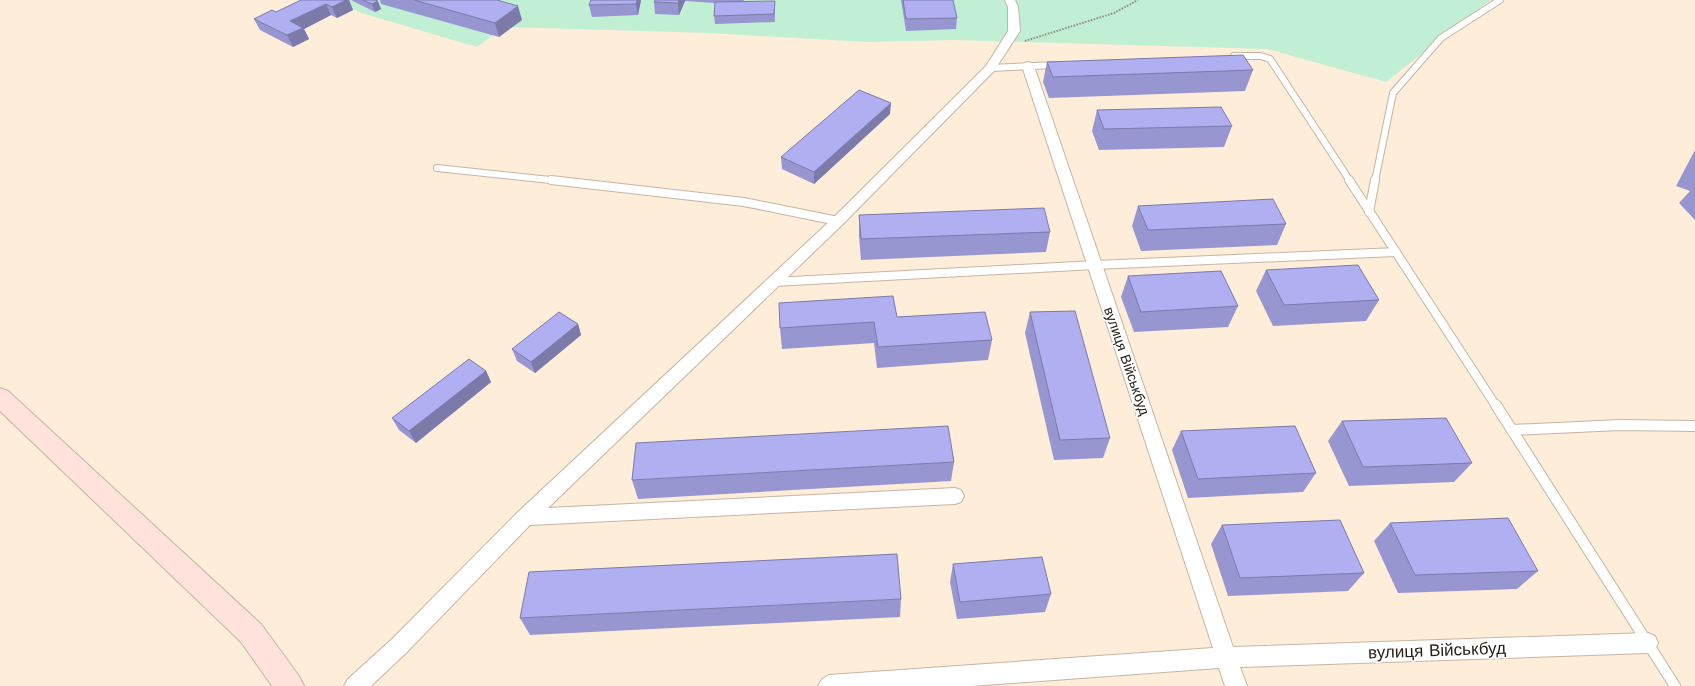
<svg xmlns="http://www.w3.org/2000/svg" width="1695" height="686" viewBox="0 0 1695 686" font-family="'Work Sans',sans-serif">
<rect width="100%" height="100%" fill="#feedd9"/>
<path fill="#c1efd3" d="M337,0H1490L1386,82L1267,49L955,40L867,42L707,33L504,27L477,47L361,13Z"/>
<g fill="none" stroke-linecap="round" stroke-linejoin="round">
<g stroke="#c6b5a2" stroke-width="8">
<path id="lane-far2" d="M1234,56H1261L1270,59L1350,181
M990,68L1056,65
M437,168L560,181
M1375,181L1393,93L1441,38L1500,0"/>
</g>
<g stroke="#c6b5a2" stroke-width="10">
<path id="lane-far1" d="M551,180L744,202L838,221
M1349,180L1496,406
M1369,212L1375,180
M773,282L1095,265L1396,252"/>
</g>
<g stroke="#c6b5a2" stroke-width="12">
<path id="lane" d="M1496,405L1675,686
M1512,430L1620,425L1695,426"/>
</g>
<g stroke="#c6b5a2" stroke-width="2">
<path id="street" d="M1005,0H1015L1018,7L1020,31L994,71L843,224L548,508L955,488L961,490L964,496L961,502L955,504L530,525L406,653L371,686H344L348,679L392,639L519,511L833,218L986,66L1008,31V7Z
M1028,62L1032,63L1034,66L1233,647L1648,633L1655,636L1658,643L1655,650L1648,653L1240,667L1247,686H1225L1219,668L971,686H818L822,679L829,675L1213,648L1022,66L1024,63Z"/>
</g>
<g stroke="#c6b5a2" stroke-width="2">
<path id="secondary" d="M0,388L8,391L261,624L299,676L304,686H272L241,642L0,411Z"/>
</g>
<path stroke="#928678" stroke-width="2" stroke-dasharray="1.5 1.5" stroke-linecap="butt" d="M1025,41L1114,13L1138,0"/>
<use href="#lane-far2" stroke="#fff" stroke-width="6"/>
<use href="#lane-far1" stroke="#fff" stroke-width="8"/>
<use href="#lane" stroke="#fff" stroke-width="10"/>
<use href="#street" fill="#fff" fill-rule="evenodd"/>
<use href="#secondary" fill="#fee2db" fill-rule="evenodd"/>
</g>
<path fill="#9796d0" d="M349,0L353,10L337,18L331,15L304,29L309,39L293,47L260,30L254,19L276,12Z
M351,0H375L381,9L375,12Z
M380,0H497L522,20L499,37L381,4Z
M591,0H641L638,15L592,17L589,5Z
M655,0H744L743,2L775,9V22L715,24L714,16L715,3L685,1L679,15L655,14L654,2Z
M901,0H953L957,18L956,29L906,31Z
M1047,62L1253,70L1245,91L1049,98L1043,82Z
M1097,110L1232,126L1224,147L1099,150L1092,131Z
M890,114L814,184L782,169L781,157Z
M1695,150V220L1679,203L1690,191L1676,186Z
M1138,206L1286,224L1277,245L1141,251L1132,226Z
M859,215L1050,232L1046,252L861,260L859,236Z
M1266,270L1379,300L1366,321L1273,326L1256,291Z
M1128,276L1238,306L1228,327L1134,332L1121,297Z
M1030,312L1110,438L1103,458L1054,460L1025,333Z
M897,317L992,340L988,360L877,368L874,343L782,349L780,328Z
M578,324L581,335L535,373L517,361L512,349Z
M486,371L491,382L416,443L399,430L392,418Z
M1342,421L1472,463L1454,482L1349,486L1328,441Z
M1181,431L1316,473L1303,492L1188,498L1172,450Z
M954,462L951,481L638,499L632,480Z
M1390,523L1538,571L1517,589L1398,593L1374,541Z
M1222,525L1364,573L1348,591L1228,596L1211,544Z
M953,564L1051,594L1045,612L957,619L950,582Z
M901,599L900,617L530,635L520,618Z"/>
<path fill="#7b7aa9" d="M346,0H349L353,10L337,18L332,7Z
M637,0H641L638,15L636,4Z
M679,0H685V1L679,15L678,3Z
M378,1L381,9L375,12L372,4Z
M326,4L331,15L304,29L309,39L293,47L287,35L290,21Z
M518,6L522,20L499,37L495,23Z
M891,103L890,114L814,184V172Z
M578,324L581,335L535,373L531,362Z
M486,371L491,382L416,443L409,431Z"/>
<path fill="#b0aff2" stroke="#7b7aa9" d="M301,0H346L332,7L326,4L290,21L303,28L287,35L254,19L272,10L276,12Z
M363,0H375L378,1L372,4Z
M414,0H497L518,6L495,23Z
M591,0H637L636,4L589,5Z
M655,0H679L678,3L654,2Z
M903,0H953L957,18L906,19Z
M775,1L774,14L714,16L715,2Z
M1243,55L1253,70L1053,77L1047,62Z
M859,90L891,103L814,172L781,157Z
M1221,107L1232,126L1104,129L1097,110Z
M1273,199L1286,224L1148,230L1138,206Z
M1044,208L1050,232L861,239L859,215Z
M1358,265L1379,300L1284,305L1266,270Z
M1221,271L1238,306L1141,312L1128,276Z
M893,296L897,317L985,312L992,340L878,347L874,322L780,328L779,303Z
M1075,311L1110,438L1060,440L1030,312Z
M559,312L578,324L531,362L512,349Z
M469,359L486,371L409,431L392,418Z
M1446,418L1472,463L1363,467L1342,421Z
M948,426L954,462L632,480L636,443Z
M1295,426L1316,473L1198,479L1181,431Z
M1508,518L1538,571L1415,575L1390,523Z
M1340,520L1364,573L1240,578L1222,525Z
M897,554L901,599L520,618L529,572Z
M1042,557L1051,594L960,602L953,564Z"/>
<g text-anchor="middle" stroke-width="3.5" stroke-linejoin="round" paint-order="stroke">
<g font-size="14" fill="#28211a" stroke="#fff">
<text transform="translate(1127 361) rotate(71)" y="5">вулиця Військбуд</text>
</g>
<g font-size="17" fill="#28211a" stroke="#fff">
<text transform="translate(1437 650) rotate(-2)" y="6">вулиця Військбуд</text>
</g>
</g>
</svg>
